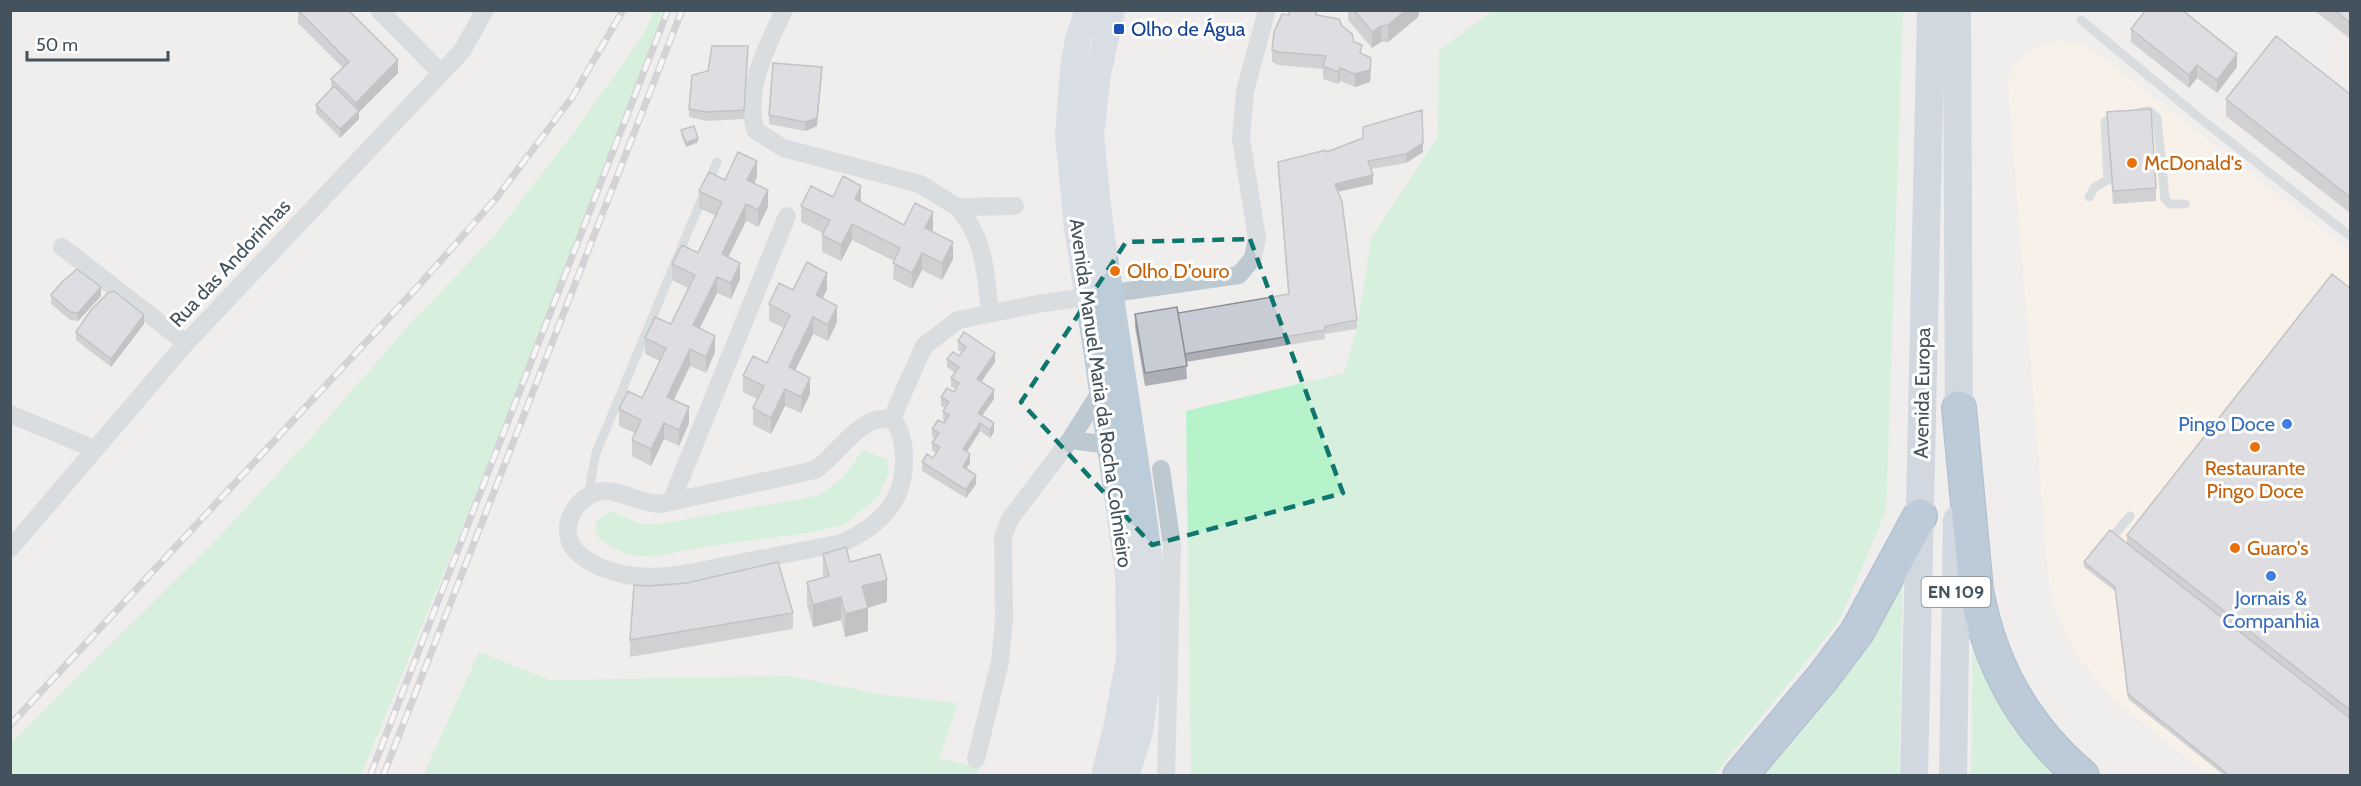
<svg xmlns="http://www.w3.org/2000/svg" width="2361" height="786" viewBox="0 0 2361 786" font-family="Cabin,sans-serif">
<rect width="100%" height="100%" fill="#f0eded"/>
<path fill="#fef5e4" d="M2058,40L2080,43L2105,59L2350,251V775H2208L2112,698L2078,657L2064,631L2054,603L2048,574L2008,87L2009,76L2014,66L2021,59L2037,48Z"/>
<path fill="#b6f3cb" d="M654,11H662L652,43L473,501L361,775H11V743L218,538L307,442L412,322L494,236L572,135L644,34Z
M1492,11H1903L1886,511L1839,621L1714,775H1191L1186,411L1344,373L1357,329L1371,239L1438,136L1439,51Z
M862,450L887,459L889,473L878,496L845,524L815,532L702,547L652,557L630,555L612,547L601,540L595,531L597,520L612,511L640,524H659L816,496C839,483 849,473 862,450Z
M1903,566L1899,775L1755,776Z
M1973,626L2068,775L1971,776Z
M479,652L550,680L789,676L884,695L958,703L939,758L980,768L976,776H423Z"/>
<g fill="none" stroke-linecap="round" stroke-linejoin="round">
<g stroke="#6b8dae" stroke-width="36">
<path id="highway" d="M1959,408L1976,589C1989,663 2024,727 2082,776
M1740,776L1824,676L1857,632L1920,516"/>
</g>
<path stroke="#bcc9d1" stroke-width="9" d="M2081,20L2191,111L2350,236
M2140,112L2149,111L2157,118L2165,199L2170,204H2185
M2089,197L2095,187L2108,180L2105,122L2117,115
M588,496L596,453L717,162
M2108,542L2130,516"/>
<path stroke="#bcc9d1" stroke-width="18" d="M379,10L440,72
M784,10C767,47 744,89 755,130L783,148L920,184L957,207L1015,206
M957,207C986,239 985,272 990,313
M62,247L186,343
M10,414L94,449
M892,418C901,430 904,443 904,458C905,501 880,526 842,543C806,550 770,557 734,564C699,571 662,581 626,575C610,572 589,564 577,552C555,530 576,493 604,491C621,490 640,504 661,504L815,470C834,457 852,429 873,421C878,419 886,419 892,418Z
M892,418L924,346L958,320L1037,304L1239,275L1253,258L1257,238L1241,139L1245,91L1267,10
M1070,440L1110,445
M1161,469L1172,545L1166,776
M671,502L787,216
M10,549L186,343L462,51L485,10
M976,759L1000,662L1004,619L1003,537L1010,519L1070,440L1101,391"/>
<path stroke="#bdccd9" stroke-width="26" d="M1088,10L1078,39L1073,69L1068,135L1077,228L1097,356L1128,574L1129,659L1116,728L1104,776
M1112,10L1098,74L1091,135L1100,224L1142,503L1151,572L1150,662L1140,732L1126,776"/>
<path stroke="#aabed0" stroke-width="28" d="M1957,10L1959,431
M1914,776L1931,10
M1953,776L1957,520"/>
<use href="#highway" stroke="#7fa2c2" stroke-width="33"/>
<g stroke="#afb3b9" stroke-width="7">
<path id="rail" d="M10,725L421,283L498,196L573,96L623,10
M370,776L668,10
M383,776L682,10"/>
</g>
<use href="#rail" stroke="#fff" stroke-width="4.5" stroke-dasharray="14" stroke-linecap="butt"/>
</g>
<path fill="#acafb6" d="M298,10L398,73L359,112V119L340,138L316,113V105L331,89V79L343,68L298,23Z
M1348,10H1420L1418,17L1388,42H1381L1372,48L1348,20Z
M2314,10H2350V39Z
M1289,15L1317,16L1342,26L1354,42L1362,54L1371,70L1370,82L1355,87L1340,81L1338,84L1323,79V69L1278,65L1272,62V50Z
M2131,29L2237,67L2217,93L2197,78L2189,88L2131,42Z
M748,55L744,119L707,121L689,117V109L708,71Z
M822,76L817,126L805,131L769,124V115Z
M2350,94V213L2226,116V99Z
M2107,112L2156,188V201L2113,204L2107,125Z
M1363,127L1423,152L1406,163L1371,169L1373,184L1338,192L1357,320V329L1325,334V339L1186,362L1187,379L1145,386L1135,327V314L1178,313L1288,294L1278,162L1327,152L1363,138Z
M681,130L698,142L686,147L681,135Z
M757,177L754,183L768,207L758,227L746,221L728,257L740,279L731,299L717,293L700,328L715,352L706,373L690,366L674,400L689,423L679,446L664,439L651,466L632,456V440L635,433L619,426V409L642,398L660,361L645,354V338L671,324L688,288L672,280V264L698,253L716,216L699,208V191L725,180Z
M833,197L861,203L904,225L933,229L932,232L953,259L942,280L922,270L912,289L893,279L894,261L852,240L841,261L822,252V235L823,233L801,222V206Z
M2350,288V776H2225L2128,699L2115,591L2084,567V562L2127,543V535Z
M827,289L823,298L837,322L828,341L813,334L795,370L810,394L801,413L785,406L771,434L753,425V408L757,399L743,392V376L767,363L784,328L769,321V304L793,290Z
M51,295L101,296L78,321L70,320L51,304Z
M144,324L111,367L76,340V332Z
M958,341L995,362L981,382L994,399L982,416L994,432L990,438L980,431L967,452L970,463L966,469L976,484L966,498L922,471V462L933,458L936,453L932,451V443L935,439L932,437V429L944,423L945,421L943,420V411L945,408L941,406V397L954,392L956,389L951,387V378L955,373L947,367V359L959,356L962,353L958,350Z
M823,554L850,562L887,602L868,608V631L845,637L841,620L813,627L807,605V582L823,578Z
M648,586L793,613V629L630,657V640Z"/>
<path fill="#8c8f94" d="M1406,10H1420L1418,17L1388,42V25Z
M1381,26V42L1372,48V32Z
M2237,54V67L2217,93V80Z
M1371,58L1370,82L1355,87V74Z
M398,60V73L359,112V119L340,138V129L356,114V103Z
M2197,65V78L2189,88V75Z
M822,67L817,126L805,131V122Z
M1340,68V81L1338,84V72Z
M698,138V142L686,147V143Z
M1423,143V152L1406,163V154Z
M757,161V177L747,197V180Z
M1373,175V184L1335,192V184Z
M861,186V202L855,216V199Z
M768,190V207L758,227V210Z
M746,204V221L722,270V254Z
M933,212V229L925,245V228Z
M852,224V240L841,261V245Z
M953,242V259L942,280V263Z
M922,253V270L912,289V273Z
M740,263V279L731,299V283Z
M827,273V289L816,312V295Z
M717,277V293L693,342V325Z
M101,287V296L78,321V313Z
M837,306V322L828,341V325Z
M144,315V324L111,367V359Z
M813,317V334L789,383V367Z
M715,336V352L706,373V357Z
M690,349V366L667,413V397Z
M995,353V362L977,388V379Z
M810,378V394L801,413V397Z
M785,389V406L771,434V418Z
M994,390V399L978,421V413Z
M689,407V423L679,446V430Z
M664,423V439L651,466V449Z
M980,423V431L963,457V449Z
M994,423V432L990,438V430Z
M970,454V463L963,475V467Z
M976,475V484L966,498V490Z
M887,580V602L862,609V586Z
M841,597V620L813,627V605Z
M868,608V631L845,637V614Z"/>
<path fill="#c8ccd4" stroke="#8c8f94" stroke-width="1.5" d="M298,10H348L398,60L356,103L331,79L349,62Z
M1289,10H1317L1316,15L1339,19L1342,26L1352,34L1354,42L1362,45L1360,53L1371,58L1370,70L1355,74L1340,68L1338,72L1323,66L1326,56L1278,52L1272,50L1274,32L1282,14L1289,15Z
M1354,10H1406L1388,25L1381,26L1372,32Z
M2146,10H2182L2237,54L2217,80L2197,65L2189,75L2131,29Z
M2335,10H2350V23Z
M2276,36L2350,94V197L2226,99Z
M712,46H748L744,110L707,112L689,109L692,75L708,71Z
M773,63L822,67L817,118L805,122L769,115Z
M334,86L359,111L340,129L316,105Z
M2151,109L2156,188L2113,191L2107,112Z
M1422,110L1423,143L1406,154L1368,161L1373,175L1335,184L1342,202L1357,320L1325,326V330L1185,354L1178,313L1289,294L1278,162L1326,150L1327,152L1363,138V127Z
M694,126L698,138L686,143L681,130Z
M738,152L757,161L747,180L768,190L758,210L746,204L722,254L740,263L731,283L717,277L693,325L715,336L706,357L690,349L667,397L689,407L679,430L664,423L651,449L632,440L641,420L619,409L628,391L642,398L666,348L645,338L655,317L671,324L695,275L672,264L682,245L698,253L722,202L699,191L709,172L725,180Z
M843,176L861,186L855,199L904,225L915,203L933,212L925,228L953,242L942,263L922,253L912,273L893,263L900,248L852,224L841,245L822,235L830,220L801,206L811,186L833,197Z
M807,262L827,273L816,295L837,306L828,325L813,317L789,367L810,378L801,397L785,389L771,418L753,408L764,386L743,376L753,356L767,363L790,315L769,304L779,283L793,290Z
M77,269L101,287L78,313L70,312L51,295L61,283Z
M2332,274L2350,288V710L2127,535Z
M114,291L144,315L111,359L76,332L91,310L108,293Z
M1177,307L1187,366L1145,373L1135,314Z
M964,332L995,353L977,379L994,390L978,413L994,423L990,430L980,423L963,449L970,454L963,467L976,475L966,490L922,462L927,454L933,458L940,447L932,443L939,433L932,429L938,420L944,423L949,415L943,411L949,402L941,397L947,388L954,392L959,383L951,378L959,367L947,359L953,352L959,356L966,347L958,341Z
M2110,530L2350,718V776H2230L2128,694L2115,587L2084,562Z
M846,547L850,562L880,554L887,580L862,586L868,608L845,614L841,597L813,605L807,582L829,576L823,554Z
M778,562L793,613L630,640L634,585L648,586L687,583Z"/>
<path d="M0 0H2361V786H0ZM1250,239L1343,493L1152,545L1021,402L1126,242Z" fill="#f0eded" fill-opacity=".55" fill-rule="evenodd"/>
<path fill="none" stroke="#0f766e" stroke-width="4.5" stroke-dasharray="12 8" stroke-linejoin="round" d="M1250,239L1343,493L1152,545L1021,402L1126,242Z"/>
<rect fill="#1a4fb4" stroke="#fff" stroke-width="2" x="1113" y="23" width="12" height="12" rx="3"/>
<g fill="#e8710a" stroke="#fff" stroke-width="2">
<circle cx="2132" cy="163" r="6"/>
<circle cx="1115" cy="271" r="6"/>
<circle cx="2255" cy="447" r="6"/>
<circle cx="2235" cy="548" r="6"/>
</g>
<g fill="#3f7fe0" stroke="#fff" stroke-width="2">
<circle cx="2287" cy="424" r="6"/>
<circle cx="2271" cy="576" r="6"/>
</g>
<g text-anchor="middle" stroke-width="6" stroke-linejoin="round" paint-order="stroke">
<rect fill="#fff" stroke="#7c868e" stroke-width="1.5" x="1921.5" y="577" width="69" height="30" rx="4.5"/>
<g font-size="18" font-weight="bold" fill="#44525d">
<text x="1956" y="598">EN 109</text>
</g>
<g font-size="20" fill="#164399" stroke="#fff" text-anchor="start">
<text x="1131" y="36">Olho de Água</text>
</g>
<g font-size="20" fill="#c56008" stroke="#fff" text-anchor="start">
<text x="2144" y="170">McDonald's</text>
<text x="1127" y="278">Olho D'ouro</text>
<text x="2255" y="475" text-anchor="middle">Restaurante<tspan x="2255" dy="23">Pingo Doce</tspan></text>
<text x="2247" y="555">Guaro's</text>
</g>
<g font-size="20" fill="#44525d" stroke="#fff">
<text transform="translate(230 263) rotate(-47)" y="7">Rua das Andorinhas</text>
<text transform="translate(1101 393) rotate(82)" y="7">Avenida Manuel Maria da Rocha Colmieiro</text>
<text transform="translate(1922 393) rotate(-89)" y="7">Avenida Europa</text>
</g>
<g font-size="20" fill="#366cbe" stroke="#fff" text-anchor="end">
<text x="2275" y="431">Pingo Doce</text>
<text x="2271" y="605" text-anchor="middle">Jornais &amp;<tspan x="2271" dy="23">Companhia</tspan></text>
</g>
</g>
<rect width="2361" height="786" fill="none" stroke="#44525d" stroke-width="24"/>
<path d="M27 51v9h141v-9" fill="none" stroke="#44525d" stroke-width="3"/>
<text x="36" y="51" font-size="18" fill="#44525d" stroke="#ffffff" stroke-width="4.5" paint-order="stroke">50 m</text>
</svg>
